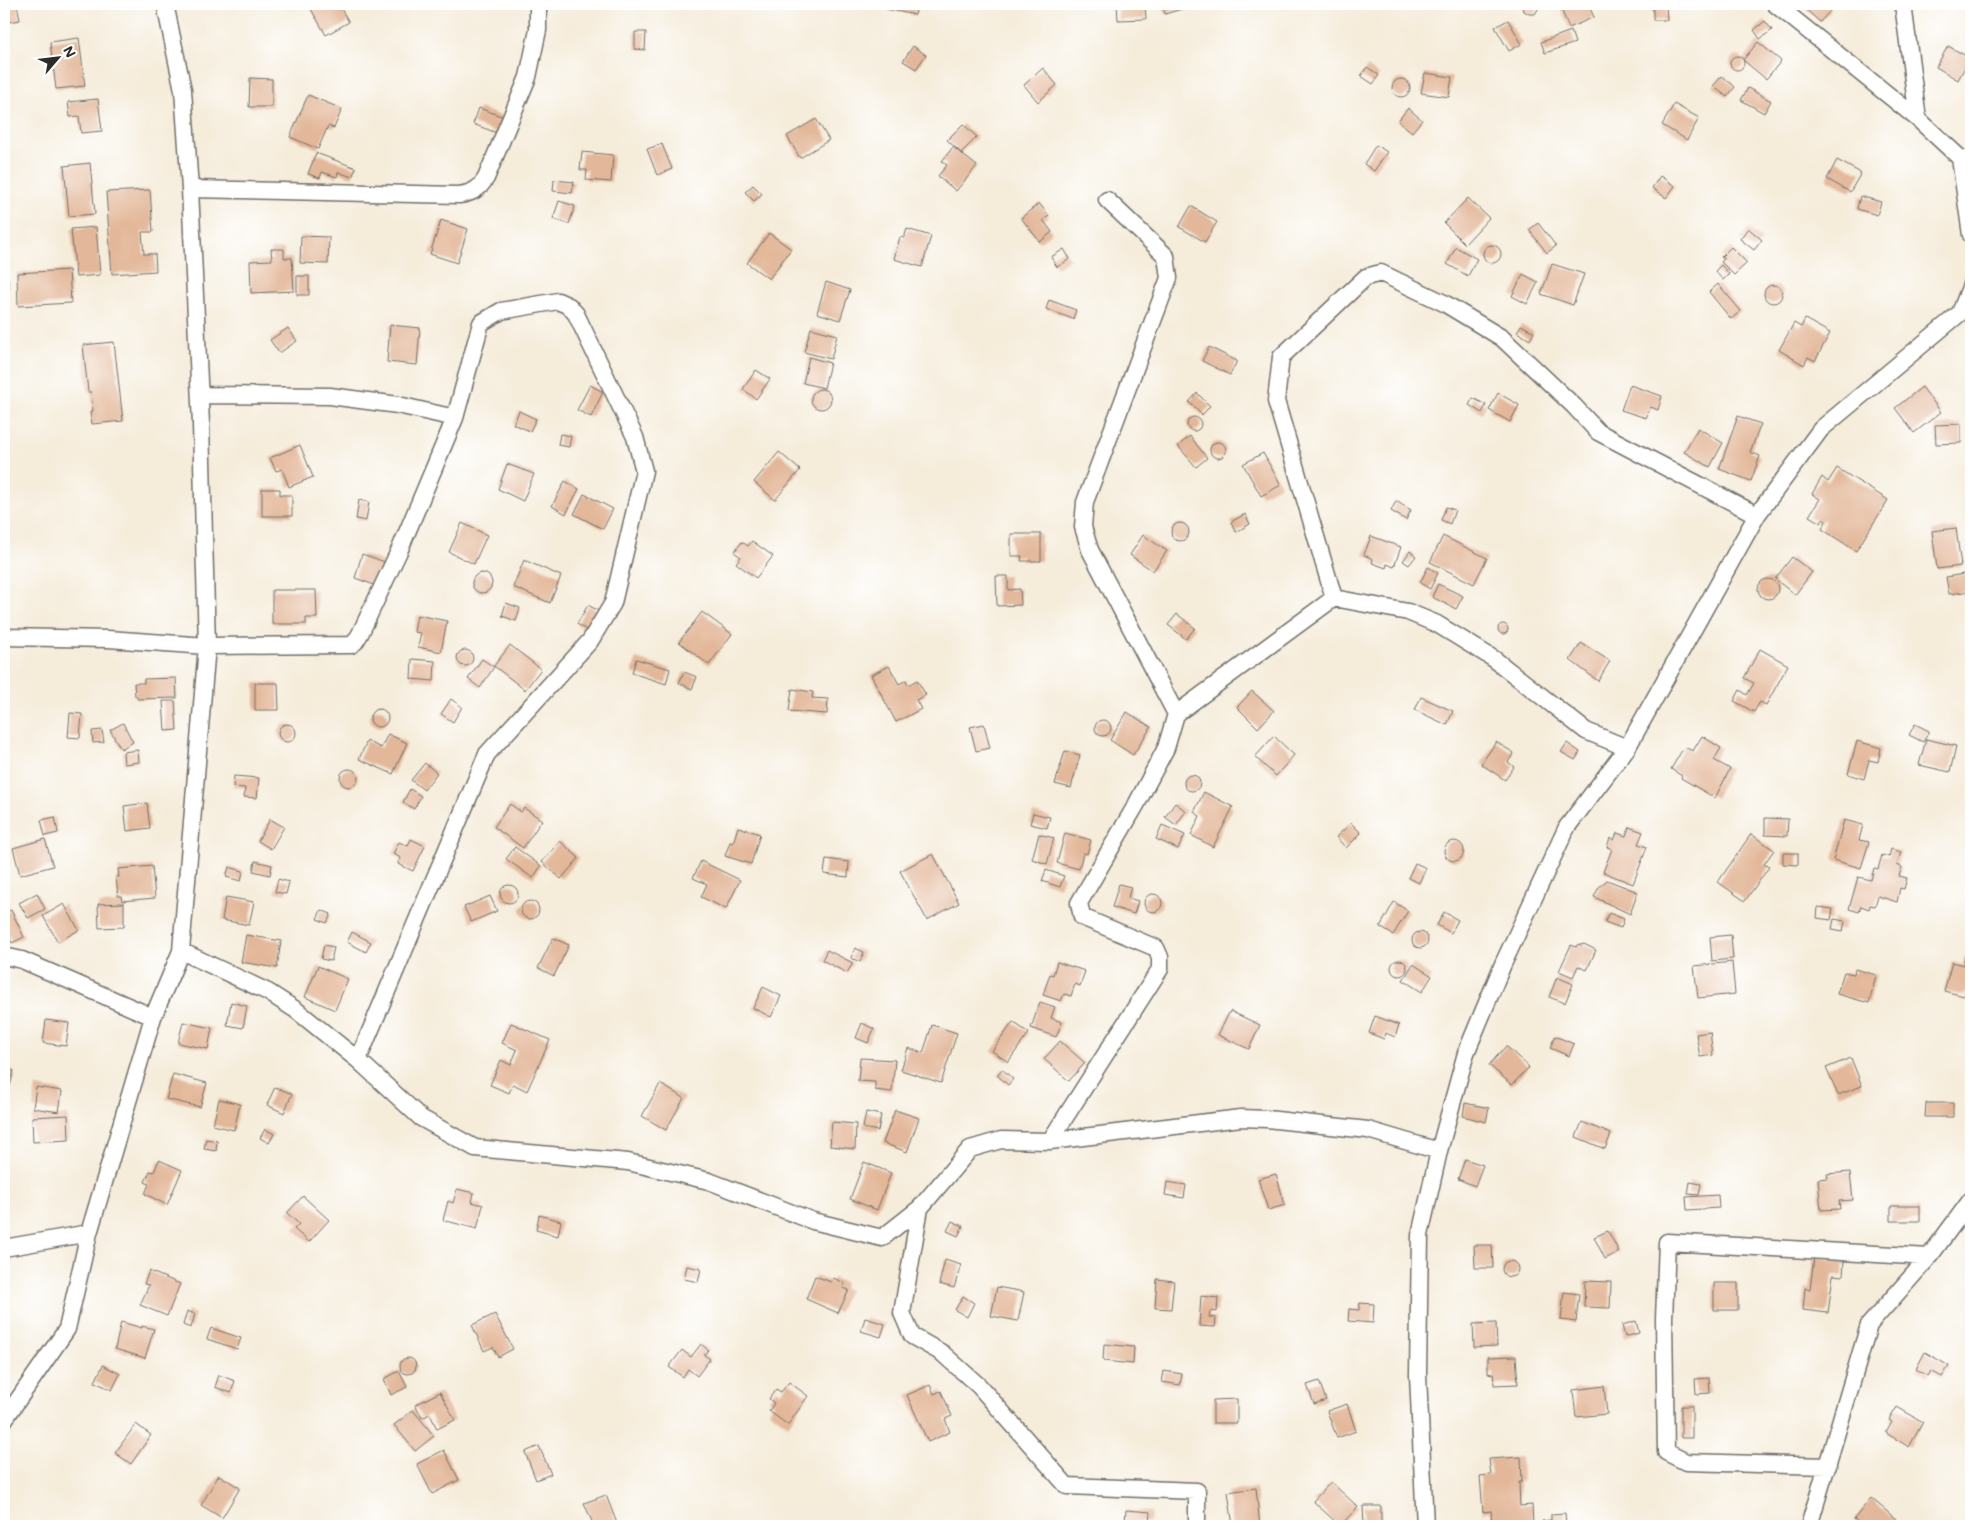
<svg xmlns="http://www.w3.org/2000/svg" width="1975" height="1530" viewBox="0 0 1975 1530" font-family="Mali,sans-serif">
<rect width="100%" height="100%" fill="#fff"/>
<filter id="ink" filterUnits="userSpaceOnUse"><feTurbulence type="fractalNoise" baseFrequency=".02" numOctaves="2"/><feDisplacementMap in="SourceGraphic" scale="10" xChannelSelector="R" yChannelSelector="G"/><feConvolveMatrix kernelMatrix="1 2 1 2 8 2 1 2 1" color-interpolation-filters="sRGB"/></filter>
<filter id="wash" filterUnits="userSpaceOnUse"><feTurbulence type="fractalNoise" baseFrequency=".0096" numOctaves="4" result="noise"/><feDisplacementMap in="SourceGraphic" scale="20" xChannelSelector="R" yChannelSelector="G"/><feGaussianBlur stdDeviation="1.12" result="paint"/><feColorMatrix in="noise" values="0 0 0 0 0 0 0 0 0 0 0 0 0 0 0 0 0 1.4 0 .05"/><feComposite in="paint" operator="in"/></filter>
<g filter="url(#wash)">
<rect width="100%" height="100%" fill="#f5ecda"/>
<g id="blocks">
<path fill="#e3b799" d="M4,4H17L20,20L4,23Z
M308,4H338L349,22L326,35Z
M887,4H918L915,15L886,9Z
M1117,4H1145L1146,19L1118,20Z
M1162,4H1191L1192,6L1165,14Z
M1522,4H1540V6L1535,14H1529L1524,11Z
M1559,4H1588L1594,17L1569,28Z
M1653,4H1666L1667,20H1653Z
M1804,4H1823L1831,10L1820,22L1802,6Z
M1508,20L1522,44L1509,51L1495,27Z
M1765,21L1772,30L1760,39L1754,30Z
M1571,31L1575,43L1545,53L1541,42Z
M635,32H646L645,50L635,49Z
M79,38L85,86L56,89L50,42Z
M1758,42L1781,61L1766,79L1743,60Z
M913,46L926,55L916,69L903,61Z
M1948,46L1970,58L1958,80L1936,67Z
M1730 63a7 7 0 1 1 14 0a7 7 0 1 1-14 0Z
M1367,67L1379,75L1373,84L1361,76Z
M1043,68L1057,85L1038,102L1024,85Z
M1425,73L1452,77L1449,97L1421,93Z
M1722,76L1735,87L1727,97L1713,86Z
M250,78L272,79V107H249Z
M1392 88a9 9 0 1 1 18 0a9 9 0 1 1-18 0Z
M1748,88L1771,101L1764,113L1741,100Z
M308,95L342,109L334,128L328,126L318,149L290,137Z
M98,99L102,131L81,133L79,116L70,117L68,102Z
M1674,104L1699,118L1687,140L1662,125Z
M479,108L504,117L497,133L473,124Z
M1408,108L1422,120L1412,132L1398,121Z
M816,119L829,140L800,158L787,136Z
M963,124L977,137L961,153L947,140Z
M662,144L672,169L657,175L647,149Z
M1376,145L1387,152L1374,171L1364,164Z
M953,147L977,166L956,191L938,176L947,165L942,161Z
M582,152L613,155L611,182L586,180L587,170H580Z
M316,153L356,168L352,177L338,172L337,177L322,172L320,178L308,174Z
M1837,160L1861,173L1850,192L1827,179Z
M90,163L95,214L69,216L64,166Z
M1660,176L1675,186L1666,198L1652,188Z
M554,180L574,182L572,193L553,191Z
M753,185L762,194L754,201L745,192Z
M150,190L153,232H142L144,254H155L156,271L112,274L106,192Z
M1860,196L1881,202L1877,215L1857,209Z
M1468,198L1489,218L1465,244L1444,223Z
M559,201L575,206L569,224L553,219Z
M1039,203L1049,216L1043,220L1052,232L1040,242L1021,218Z
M1191,206L1217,222L1205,242L1179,227Z
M441,220L468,229L457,263L430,254Z
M1538,223L1556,246L1547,253L1529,230Z
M96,227L100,275L76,277L71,229Z
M1748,228L1762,240L1754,250L1740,239Z
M907,229L931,236L922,267L894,259L900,237L904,238Z
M769,233L791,249L769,279L747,263Z
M301,236L329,237L328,264L300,263Z
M1483 254a9 9 0 1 1 18 0a9 9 0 1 1-18 0Z
M1456,247L1477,259L1468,276L1447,264Z
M1731,247L1747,263L1734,275L1721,262L1724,259L1721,257Z
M271,249H284V258H292L294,291L251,293L250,261L272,260Z
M1064,249L1070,259L1057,267L1051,257Z
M5,258L9,289H4V259Z
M1552,264L1584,274L1573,305L1541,294Z
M1721,265L1729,274L1723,280L1715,271Z
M69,270L71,303L18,306L17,273Z
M1523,274L1538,282L1527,304L1512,296Z
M297,276H309V295H297Z
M826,282L850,290L840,320L817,313Z
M1718,284L1741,311L1731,319L1709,292Z
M1764 294a9 9 0 1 1 18 0a9 9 0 1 1-18 0Z
M1049,300L1076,310L1073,319L1046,309Z
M1805,319L1830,333L1815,361L1808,357L1804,365L1779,350L1794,323L1801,327Z
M390,325L420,328L417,365L387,362Z
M1521,325L1534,332L1530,340L1517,332Z
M288,328L297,341L279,353L270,340Z
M811,328L837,335L831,359L804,352Z
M114,342L123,421L92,424L90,412L93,411L91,392H88L83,345Z
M1209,347L1237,361L1230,375L1202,361Z
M809,357L830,363L824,388L803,383Z
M756,370L770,379L756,399L743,389Z
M590,385L603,392L591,417L577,410Z
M1630,385L1662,396L1658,410L1651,407L1646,418L1621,410Z
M1922,387L1941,412L1914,433L1895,408Z
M811 399a10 10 0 1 1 20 0a10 10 0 1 1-20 0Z
M1197,393L1210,406L1202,415L1189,402Z
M1498,393L1519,405L1510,422L1489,410Z
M1473,398L1486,405L1482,413L1469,405Z
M519,411L536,419L530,431L513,424Z
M1738,416L1761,424L1750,452L1760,456L1751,481L1719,469Z
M1187 424a7 7 0 1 1 14 0a7 7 0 1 1-14 0Z
M1961,424V443L1936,444L1935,425Z
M1698,428L1723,443L1710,467L1684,452Z
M560,434L571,436L569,447L558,445Z
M1190,436L1207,458L1196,467L1178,446Z
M1210 450a8 8 0 1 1 16 0a8 8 0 1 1-16 0Z
M300,445L313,477L289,487L282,469L276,471L270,458Z
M779,452L800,470L775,500L754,482Z
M1263,453L1281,485L1261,496L1243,464Z
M507,464L534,474L523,501L498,489Z
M1837,468L1888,500L1856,551L1822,529L1826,521L1823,519L1821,523L1809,516L1820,499L1812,494L1822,477L1828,482Z
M565,481L579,489L566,514L552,506Z
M262,489H280V495H292V516H262Z
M584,494L613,509L603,529L574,514Z
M359,500L369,502L366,521L356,519Z
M1396,501L1411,510L1406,520L1391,511Z
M1446,507L1455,510L1450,524L1441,520Z
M1245,514L1250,524L1236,532L1231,522Z
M462,523L487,535L474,564L449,552Z
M1171 532a9 9 0 1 1 18 0a9 9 0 1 1-18 0Z
M1956,528L1961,566L1937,569L1932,531Z
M1011,534H1041V561H1021L1022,556H1011Z
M1143,535L1167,551L1153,571L1130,555Z
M1371,536L1401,547L1394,567L1387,564L1386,568L1372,563L1373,559L1364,555Z
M1443,536L1487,558L1474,584L1430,562Z
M752,541L773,556L756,578L736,563L741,557L734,552L742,542L748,546Z
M1410,551L1416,556L1409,565L1403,561Z
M362,554L385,562L377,586L355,578Z
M1792,557L1812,572L1795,595L1775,579Z
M524,560L561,576L550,603L513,587Z
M1428,567L1438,573L1430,589L1420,583Z
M1969,573L1971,591L1949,594L1946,577Z
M472 583a10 10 0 1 1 20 0a10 10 0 1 1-20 0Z
M996,576H1008V590L1020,589L1021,605L997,606Z
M1758 589a10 10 0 1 1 20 0a10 10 0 1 1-20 0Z
M1438,584L1463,596L1456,609L1432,597Z
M272,590H316L317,618H306V624H272Z
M506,603L520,608L516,621L502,616Z
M588,605L602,613L591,633L577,624Z
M702,612L732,634L709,665L679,642Z
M1177,614L1195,628L1186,639L1168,625Z
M417,615L447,621L441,652L418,647L421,633L414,632Z
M1498 629a5 5 0 1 1 10 0a5 5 0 1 1-10 0Z
M1581,643L1610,661L1598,681L1570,660Z
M510,645L541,669L525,690L494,666Z
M1760,649L1788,665L1766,705L1760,702L1754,712L1734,701L1740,690L1747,695L1754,683L1744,678Z
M457 658a8 8 0 1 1 16 0a8 8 0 1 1-16 0Z
M412,659L435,661L434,681L411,679Z
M482,659L494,667L480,688L468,679Z
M636,659L670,669L666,684L632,673Z
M889,666L899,684L906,680L908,685L917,680L926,695L916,700L921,709L896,722L871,675Z
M684,672L697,677L692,689L679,683Z
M176,678L177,698L137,699V696H135L134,683H144V679Z
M255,683H278L279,710H255Z
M792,689L813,692L812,698L828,699L827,714L789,711Z
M1252,691L1274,711L1258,728L1237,707Z
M1421,697L1453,711L1447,725L1415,710Z
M451,699L462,707L453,722L441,714Z
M163,701H175L177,730L165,731Z
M370 718a9 9 0 1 1 18 0a9 9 0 1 1-18 0Z
M1127,712L1151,727L1133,755L1110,740Z
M70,713L82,714L80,738L68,737Z
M1095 728a8 8 0 1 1 16 0a8 8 0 1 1-16 0Z
M123,723L133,742L121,749L110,730Z
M984,724L990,748L976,751L970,727Z
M1915,724L1929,731L1923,742L1909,735Z
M278 733a9 9 0 1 1 18 0a9 9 0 1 1-18 0Z
M102,730L104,742L93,743L92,731Z
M388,734L407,743L393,774L359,759L367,741L381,748Z
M1274,736L1294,755L1276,776L1255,757Z
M1702,736L1721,748L1714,760L1730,769L1715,798L1681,778L1682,776L1671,769L1684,747L1693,751Z
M1926,739L1956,746L1950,772L1919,765Z
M1857,741L1881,748L1878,762L1869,760L1864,779L1848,774Z
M1496,742L1514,753L1508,762L1514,767L1505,780L1481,764Z
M1567,743L1580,752L1575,760L1561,752Z
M138,750L139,762L124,764L123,752Z
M1065,751L1080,755L1071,788L1055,784Z
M425,763L437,773L424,790L411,780Z
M340 778a9 9 0 1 1 18 0a9 9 0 1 1-18 0Z
M1184 783a8 8 0 1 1 16 0a8 8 0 1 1-16 0Z
M234,776L259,778L257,798L244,797L245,788L233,787Z
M410,789L421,796L414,809L403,802Z
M1204,792L1233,807L1213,847L1191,835L1200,816L1194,812Z
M147,803L150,828L127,831L124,806Z
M1175,803L1186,811L1176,825L1165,817Z
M510,804L521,812L524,808L542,820L523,848L494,827Z
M1033,813L1050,817L1047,828L1030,824Z
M55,817L58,833L45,836L41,820Z
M1765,818L1788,819L1787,836L1765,835Z
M270,819L284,827L271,849L258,841Z
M1844,820L1863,825L1859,840L1869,842L1861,868L1833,860Z
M1351,823L1361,833L1346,848L1336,837Z
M1162,825L1185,835L1178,849L1156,839Z
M738,827L760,834L751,864L725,856L730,842L733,843Z
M1629,827L1643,832L1638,844L1647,847L1633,884L1603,872L1612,849L1607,847L1610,838L1614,840L1617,833L1626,836Z
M1065,833L1091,840L1087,854L1083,853L1079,869L1057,863Z
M1039,834L1054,838L1047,864L1032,859Z
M1751,834L1774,850L1764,864L1769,867L1745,901L1718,882Z
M45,839L53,866L20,875L13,848Z
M411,839L425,846L413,871L398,864L401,858L393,854L399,842L408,846Z
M560,841L579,858L561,879L542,862Z
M1444 851a10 10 0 1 1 20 0a10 10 0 1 1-20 0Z
M515,847L541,866L533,878L506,859Z
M1891,849L1901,852L1897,865L1902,867L1899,876L1907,878L1904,889L1900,888L1897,902L1878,896L1875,906L1870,905L1869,909L1861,906L1859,912L1849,909L1858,877L1871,880L1874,868L1878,869L1882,855L1889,857Z
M1783,853H1798V865L1783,864Z
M933,854L959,903L927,920L900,871Z
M826,859L849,862L848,877L824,874Z
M255,861L272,865L270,875L253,871Z
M701,861L740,880L726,909L701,897L707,884L693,878Z
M1415,863L1426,868L1419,883L1408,878Z
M152,866L155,898L122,901L121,896H118L116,877H119L118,869Z
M229,867L243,871L241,881L226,877Z
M1046,870L1064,876L1060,887L1042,881Z
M278,879L289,882L286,894L275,892Z
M1607,880L1638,892L1630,914L1594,897L1599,887Z
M1119,884L1131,887L1128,898L1138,901L1134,914L1112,907Z
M500 894a9 9 0 1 1 18 0a9 9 0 1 1-18 0Z
M37,893L45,909L28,918L19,903Z
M1144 903a9 9 0 1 1 18 0a9 9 0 1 1-18 0Z
M490,896L497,911L471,922L464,907Z
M226,897L254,902L249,925L222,920Z
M521 910a9 9 0 1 1 18 0a9 9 0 1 1-18 0Z
M1394,902L1408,911L1393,935L1380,927Z
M124,903V927L99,928L98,904Z
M64,904L79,930L58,942L43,916Z
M1818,907L1833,909L1831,920L1817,918Z
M11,910L24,937L12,943L4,926V913Z
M321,910L331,914L327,923L317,919Z
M1444,912L1458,920L1451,933L1437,925Z
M1609,913L1624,919L1621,928L1605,922Z
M1834,919L1845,921L1843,931L1832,929Z
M352,932L371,942L366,952L347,942Z
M1412 940a8 8 0 1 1 16 0a8 8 0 1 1-16 0Z
M246,935L281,941L277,968L241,962Z
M1731,935L1733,959L1712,961L1710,937Z
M553,938L569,945L554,976L538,968Z
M1578,944L1581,945L1584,944L1596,950L1587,970L1578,966L1573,977L1559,971L1571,945L1576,947Z
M324,945L334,947L331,961L321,959Z
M855,948L864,952L860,962L851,958Z
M827,950L853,963L847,973L822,960Z
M1965,956L1971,958V994L1965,993L1964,996L1944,991L1952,962L1963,965Z
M1391 968a8 8 0 1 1 16 0a8 8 0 1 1-16 0Z
M1057,962L1085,971L1080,986L1075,984L1071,996L1064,994L1061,1001L1043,995L1050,974L1053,975Z
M1732,962L1735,994L1698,998L1694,966Z
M1413,964L1432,976L1422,992L1403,980Z
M318,966L348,979L335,1010L305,997Z
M1855,969L1876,975L1869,1003L1837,994L1844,972L1854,974Z
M1557,977L1573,984L1565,1003L1549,997Z
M763,987L781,996L771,1017L753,1008Z
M231,1002L247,1006L243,1028L227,1025Z
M1040,1002L1055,1007L1051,1018L1062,1022L1056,1037L1031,1028Z
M1230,1011L1260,1025L1249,1049L1218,1035Z
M1375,1016L1399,1025L1395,1037L1386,1033L1384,1039L1369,1033Z
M46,1020L69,1023L66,1046L43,1043Z
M183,1022L212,1028L208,1049L178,1043Z
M1013,1022L1029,1033L1008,1062L992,1051Z
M511,1023L550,1040L527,1091L513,1084L509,1093L490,1085L501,1060L511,1065L517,1050L502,1043Z
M862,1023L874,1029L868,1043L856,1038Z
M932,1025L957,1033L941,1083L901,1070L908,1048L923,1053Z
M1710,1032L1713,1055L1700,1057L1696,1034Z
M1555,1036L1574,1044L1569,1056L1550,1048Z
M1060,1041L1085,1063L1069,1081L1044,1059Z
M1506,1046L1529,1067L1512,1085L1489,1065Z
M860,1058L895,1060L892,1092L875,1090V1082L858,1081Z
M1851,1058L1862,1086L1838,1095L1826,1068Z
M4,1068L14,1071L8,1093L4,1092Z
M1002,1069L1013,1079L1008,1085L997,1075Z
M173,1074L207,1083L200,1107L166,1099Z
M660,1084L684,1098L666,1130L642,1116Z
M36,1087L62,1091L59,1112L33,1108Z
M275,1087L292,1094L284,1113L267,1105Z
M219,1099L240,1104L234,1130L213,1125Z
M1465,1103L1489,1108L1486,1122L1463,1116Z
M1926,1103H1953V1117H1925Z
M895,1110L919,1118L907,1152L883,1143Z
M866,1112L881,1115L878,1131L863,1128Z
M68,1115L69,1140L33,1142L32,1117Z
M832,1122L856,1124L855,1149L830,1146Z
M1582,1122L1611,1134L1605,1149L1576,1137Z
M265,1129L274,1134L269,1143L260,1138Z
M206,1139L217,1141L216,1151L204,1149Z
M1465,1159L1483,1165L1475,1186L1458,1179Z
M159,1160L182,1170L167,1205L145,1194L149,1184L145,1182L150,1171L154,1172Z
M864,1162L891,1173L877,1210L850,1199Z
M1850,1172L1853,1200L1839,1201L1840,1209L1821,1210L1818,1179L1828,1178L1827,1174Z
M1276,1174L1285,1205L1268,1210L1258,1179Z
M1167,1182L1186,1185L1184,1198L1165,1195Z
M1690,1182L1701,1184L1699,1195L1688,1194Z
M457,1189L474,1193L472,1202L483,1205L477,1229L443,1220L448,1201L453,1203Z
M1718,1195L1719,1208L1687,1210L1686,1197Z
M303,1196L329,1220L309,1242L294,1229L299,1224L287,1213Z
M1891,1206H1920V1221H1891Z
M539,1215L561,1221L558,1236L536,1230Z
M952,1221L963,1226L958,1236L947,1231Z
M1608,1231L1619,1252L1605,1259L1594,1237Z
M1474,1245H1492L1493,1268H1475Z
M1814,1257L1844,1261L1843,1276L1833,1275L1828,1313L1803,1310L1805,1288L1810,1289Z
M945,1260L961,1265L954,1288L939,1284Z
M1502 1269a8 8 0 1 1 16 0a8 8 0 1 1-16 0Z
M687,1266L701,1269L698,1282L684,1279Z
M149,1271L180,1284L167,1316L140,1305L149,1285L144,1284Z
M815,1276L831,1282L833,1278L845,1283L843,1288L849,1290L838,1313L806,1299Z
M1157,1279L1174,1281L1171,1309L1155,1308Z
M1585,1281L1611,1282L1610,1308L1584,1307Z
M1714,1283H1738V1310H1714Z
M997,1287L1024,1292L1018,1321L991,1316Z
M1564,1292L1579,1294L1576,1322L1561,1320Z
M963,1296L974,1303L967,1317L955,1310Z
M1201,1296L1218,1298L1217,1312L1210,1311L1209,1317L1216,1318L1215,1327L1199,1326Z
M1360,1303L1374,1304L1373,1323L1348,1321L1349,1309L1359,1310Z
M187,1311L195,1314L191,1328L183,1325Z
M495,1314L513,1349L498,1357L493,1347L484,1351L472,1325Z
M865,1318L885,1324L881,1337L861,1331Z
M1636,1321L1639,1333L1625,1337L1622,1325Z
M121,1322L142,1328V1326L154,1329L145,1358L115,1349Z
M1496,1323L1497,1346L1474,1347L1473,1324Z
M211,1328L241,1338L237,1349L207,1339Z
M701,1344L708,1350L704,1355L710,1359L697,1376L688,1369L683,1377L669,1367L682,1350L691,1357Z
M1104,1344L1134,1347L1133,1364L1103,1361Z
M1925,1352L1949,1366L1942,1377L1931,1371L1928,1376L1916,1369Z
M1516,1356L1518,1384L1494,1385L1493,1373L1488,1374V1357Z
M400 1366a8 8 0 1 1 16 0a8 8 0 1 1-16 0Z
M103,1365L120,1374L112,1390L95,1382Z
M399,1371L407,1387L391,1395L384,1379Z
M1164,1371L1182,1374L1180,1385L1162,1382Z
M219,1375L235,1381L231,1393L215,1387Z
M1709,1378L1710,1393L1696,1394L1695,1379Z
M1319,1381L1326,1400L1314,1404L1307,1385Z
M789,1382L808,1396L788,1425L769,1411L774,1403L769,1399L776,1389L781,1392Z
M930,1385L934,1394L941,1391L952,1416L945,1419L950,1432L928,1442L907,1395Z
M1604,1386L1607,1414L1576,1417L1573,1390Z
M440,1392L455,1420L437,1429L430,1414L422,1418L415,1405Z
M1237,1399V1423H1213V1400Z
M1347,1404L1356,1431L1337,1438L1327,1411Z
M1681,1406H1692V1438H1681Z
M1897,1407L1923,1422L1909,1447L1886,1433L1892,1422L1889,1420Z
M413,1410L434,1436L415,1451L394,1425Z
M136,1424L151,1435L131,1464L115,1453Z
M539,1446L551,1474L536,1480L525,1452Z
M444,1450L459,1480L432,1494L417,1464Z
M1521,1457L1522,1482H1519L1520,1506L1532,1505L1533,1526H1492L1491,1511L1483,1512L1480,1476L1491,1475L1489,1459Z
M219,1475L240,1488L222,1518L201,1505Z
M1331,1482L1358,1507L1340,1526L1313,1501Z
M1256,1488L1260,1526H1233L1228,1492Z
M606,1495L618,1526H594L584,1503Z
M1871,1498L1897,1520L1892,1526H1863L1854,1519Z
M1363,1506H1381V1526H1364Z
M1126,1510L1151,1512L1150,1523L1125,1522Z
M1565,1513L1566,1526H1542V1521L1551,1520V1514Z"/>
</g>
</g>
<g filter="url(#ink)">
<use href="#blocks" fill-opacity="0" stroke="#726f68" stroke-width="1"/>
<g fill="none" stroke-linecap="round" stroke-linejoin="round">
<g stroke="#726f68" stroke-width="19">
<path id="minor" d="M1775,4L1918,119L1960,158L1971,160
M1903,4L1918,119
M1960,158L1971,235
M190,189L459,195C473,193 479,189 486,178L528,77L538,30V4
M1107,200L1166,256L1169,278L1085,502L1083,527L1090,550L1176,714
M200,395L330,396L398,405L455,418
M1334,598L1276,401L1281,357L1366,277L1381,273L1444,303L1502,338L1574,406L1598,432L1757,515
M4,637L108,639L207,646L351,645L355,642L360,634L400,549L455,418L481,323L501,311L558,301L569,306L576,314L635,437L644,471L613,603L590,641L487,754L358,1060
M181,951L268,992L296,1010L358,1060L421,1118L475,1148L628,1162L709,1181L813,1221L882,1238L920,1208L970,1149L1001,1140L1050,1141L1241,1118L1267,1119L1368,1130L1439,1151
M4,956L22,960L153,1017
M1050,1141L1160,969V957L1156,948L1082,917L1079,903L1136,805L1166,748L1176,714L1334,598L1408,612L1437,624L1494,659L1586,731L1627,748
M920,1208L902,1313L912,1336L942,1353L979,1386L1067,1486L1197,1491V1526
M4,1248L89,1233
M4,1420L67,1329L89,1233L153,1017L181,951L207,646L201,424L190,189L183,90L165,4
M1828,1466L1686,1462L1666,1452L1664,1319L1667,1242L1929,1257
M1425,1526L1418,1375L1420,1235L1439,1151L1466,1053L1503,964L1567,827L1627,748L1757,515L1821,429L1960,313L1971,285
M1809,1526L1869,1325L1929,1257L1971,1200"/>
</g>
<use href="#minor" stroke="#fff" stroke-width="16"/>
</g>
</g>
<rect width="1975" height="1530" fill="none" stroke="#fff" stroke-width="20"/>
<g transform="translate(58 58) rotate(62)" stroke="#ffffff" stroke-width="4" paint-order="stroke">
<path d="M0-4L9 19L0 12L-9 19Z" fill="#2b2b2b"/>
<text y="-8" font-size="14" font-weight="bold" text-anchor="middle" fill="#2b2b2b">N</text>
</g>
</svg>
